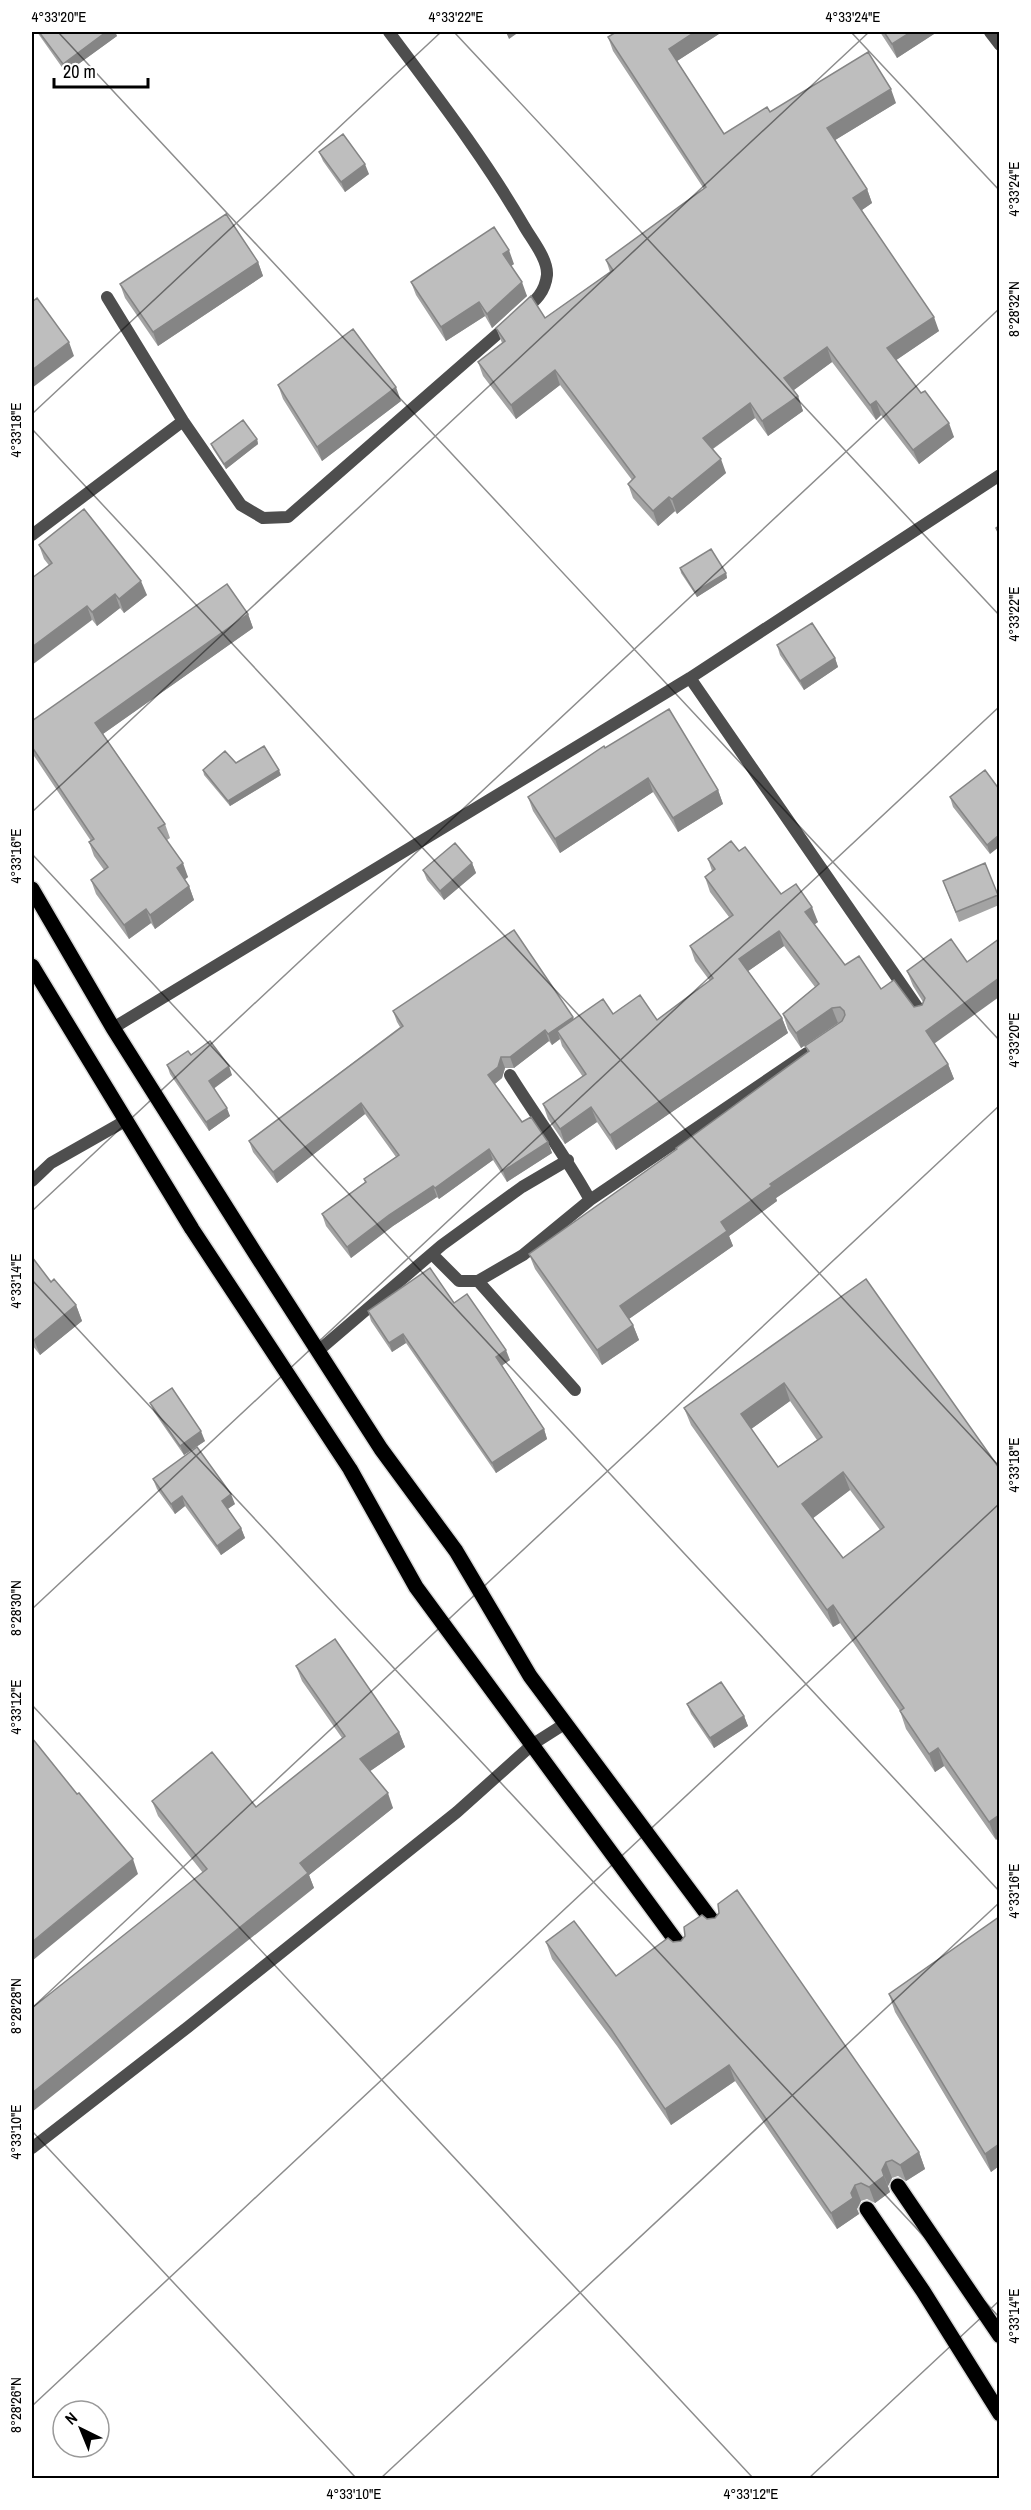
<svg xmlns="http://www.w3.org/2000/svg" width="1031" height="2510" viewBox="0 0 1031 2510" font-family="'Archivo Narrow',sans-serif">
<rect width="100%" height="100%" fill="#fff"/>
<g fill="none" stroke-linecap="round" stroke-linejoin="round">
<g stroke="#dbdbdb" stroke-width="18">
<path id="primary" d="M32,889L113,1028L255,1253L381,1449L456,1551L530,1676L716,1926
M32,966L192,1229L350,1469L416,1587L682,1949
M898,2186L1000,2336
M867,2209L923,2291L1000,2414"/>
</g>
<path stroke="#4e4e4e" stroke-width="12" d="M389,32C436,95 484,157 524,226C532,240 548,259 547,275C545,293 535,301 522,312
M990,32L1000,45
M107,297L183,421L241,505L263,518L288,517L509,324
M32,535L183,421
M690,678L922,1014
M113,1028L690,678L1000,475
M510,1075C536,1117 566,1156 590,1200
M32,1181L51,1163L125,1121
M432,1254L459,1281H478L523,1255L590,1200L807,1053
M478,1281L575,1390
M318,1351L442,1245L522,1187L568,1160
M32,2148L188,2027L457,1812L533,1744L566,1723"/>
<use href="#primary" stroke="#000" stroke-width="15"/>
</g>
<path fill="#a3a3a3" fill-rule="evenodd" d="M37,32H115L117,36L66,73Z
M722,32L677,61L724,134L770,112L896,103L835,140L867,189L872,203L862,210L939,331L896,360L954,437L919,464L881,415L876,420L832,362L793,390L798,396L803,411L768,436L755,418L713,449L726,473L677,514L675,511L658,526L633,498L628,484L632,480L560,385L516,419L483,376L478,362L502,343L496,328L545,318L610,272L606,260L704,189L613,51L608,37Z
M880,32H934V34L897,58Z
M319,152L369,174L345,192L323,161Z
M258,262L263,276L158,346L125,298L120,284Z
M514,264L511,266L527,296L492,328L485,316L446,341L416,295L411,282Z
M278,385L401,401L322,461L283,399Z
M257,439L258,444L226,469L213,449L211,444Z
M39,545L147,595L124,613L120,608L97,626L44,559Z
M680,568L726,573L727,578L697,597L681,573Z
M248,614L253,628L103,734L165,824L170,838L167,840L188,877L185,879L189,886L194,900L155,929L151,923L129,939L96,894L91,880L104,870L94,856L89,842L91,841L32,753V721Z
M777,645L835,658L838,667L804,690L780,655Z
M605,748L718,790L723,804L678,832L653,792L560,853L533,811L528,797Z
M236,763L281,775L230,806L204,775L203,770Z
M985,770L990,854L953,807L950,797Z
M739,851L781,894L818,922L814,924L845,965L881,989L914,1007L922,1005L923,1002L913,986L907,971L951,939L934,1044L948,1064L954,1079L776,1198L777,1201L729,1236L733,1246L629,1319L633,1325L639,1340L602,1365L535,1269L529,1254L677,1150L808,1052L805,1046L840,1023H838L801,1048L788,1029L783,1014L815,987L784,946L748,971L782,1018L788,1033L616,1150L597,1122L565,1144L548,1119L543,1104L583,1077L562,1046L560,1039L552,1045L549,1041L514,1068H505L502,1078L495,1084L522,1122L548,1142L552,1153L507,1182L493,1160L439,1199L437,1197L393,1226L351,1258L326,1226L322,1214L365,1182L364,1179L396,1157L365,1114L277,1183L253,1152L249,1141L400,1027L397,1022L393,1011L574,1019L613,1014L657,1020L710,981L695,961L690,946L729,917L710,892L705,877L712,871L708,859Z
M472,863L476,873L444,900L427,880L423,870Z
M985,863L999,899V905L959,922L943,881Z
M191,1055L232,1075L213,1088L230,1116L209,1131L170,1074L167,1065Z
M32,1257L51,1282L76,1305L82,1321L40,1355L32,1345Z
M866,1279L996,1840L944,1766L935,1772L906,1729L900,1711L840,1623L833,1627L691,1425L684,1408ZM790,1401L817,1440L778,1467L751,1429ZM850,1490L880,1530L843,1558L813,1518Z
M454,1303L510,1360L502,1365L544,1429L547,1439L496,1473L406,1343L392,1352L371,1321L368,1311Z
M150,1403L205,1441L184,1455L154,1412Z
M153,1479L235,1504L227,1509L241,1528L245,1538L221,1555L185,1506L175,1514L157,1489Z
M296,1666L399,1732L405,1747L370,1771L393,1808L309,1875L314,1888L203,1873L158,1816L152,1801L256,1807L342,1738L302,1681Z
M687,1704L744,1716L748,1726L714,1748L691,1714Z
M999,1917V2166L991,2172L895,2012L889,1994Z
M546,1942L616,1976L919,2152L925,2169L906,2181L898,2176L892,2178L888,2186L890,2192L875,2203L867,2199L861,2201L857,2209L859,2214L837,2229L735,2081L671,2125L617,2046L552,1959Z"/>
<path fill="#858585" d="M106,32H115L117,36L66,73L63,64Z
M506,32H519L509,39Z
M695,32H722L674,63L669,49Z
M911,32H934V34L897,58L892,44Z
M891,89L896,103L832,142L827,128Z
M365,164L369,174L345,192L341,182Z
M867,189L872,203L859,212L853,198Z
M509,250L514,264L508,268L503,254Z
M258,262L263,276L158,346L153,332Z
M522,282L527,296L492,328L487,314Z
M479,302L485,316L446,341L441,327Z
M934,317L939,331L892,363L887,348Z
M69,342L74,356L32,388V370Z
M827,347L832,362L790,393L784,378Z
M555,370L560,385L516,419L511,405Z
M396,387L401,401L322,461L317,447Z
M798,396L803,411L768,436L762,421Z
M876,401L881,415L876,420L870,405Z
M750,403L755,418L708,452L703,438Z
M949,423L954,437L919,464L913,450Z
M257,439L258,444L226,469L224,464Z
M721,459L726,473L677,514L672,499Z
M669,497L675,511L658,526L653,511Z
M726,573L727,578L697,597L695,592Z
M141,581L147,595L124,613L119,599Z
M115,594L120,608L97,626L92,612Z
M87,606L92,620L32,665V647Z
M248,614L253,628L100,736L95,723Z
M835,658L838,667L804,690L800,681Z
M279,770L281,775L230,806L228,801Z
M648,778L653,792L560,853L555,839Z
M718,790L723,804L678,832L673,818Z
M999,835V847L990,854L987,845Z
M183,863L188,877L182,882L177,868Z
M472,863L476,873L444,900L440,891Z
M189,886L194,900L155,929L150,915Z
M812,907L818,922L811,927L805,912Z
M146,909L151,923L129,939L124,925Z
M779,931L784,946L744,974L739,959Z
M999,978V997L931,1046L926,1031Z
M832,1008L838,1023L801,1048L796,1033Z
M573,1017L577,1028L557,1031L560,1039L552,1045L548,1034Z
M782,1018L788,1033L616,1150L610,1135Z
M545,1030L549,1041L514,1068L510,1057Z
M501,1057L505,1068L502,1078L492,1086L488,1075Z
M948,1064L954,1079L776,1198L777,1201L729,1236L733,1246L626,1321L620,1306L721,1222L770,1184Z
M229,1066L232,1075L212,1090L209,1081Z
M361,1103L365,1114L277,1183L273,1172Z
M591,1107L597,1122L565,1144L560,1129Z
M227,1108L230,1116L209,1131L206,1122Z
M548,1142L552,1153L507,1182L503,1171Z
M489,1149L493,1160L439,1199L435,1188Z
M433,1186L437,1197L393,1226L351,1258L347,1247L389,1215Z
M76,1305L82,1321L40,1355L34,1340Z
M633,1325L639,1340L602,1365L597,1350Z
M403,1334L406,1343L392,1352L389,1343Z
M506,1350L510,1360L500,1367L496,1357Z
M784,1383L790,1401L747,1432L741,1414Z
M544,1429L547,1439L496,1473L492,1463Z
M201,1431L205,1441L184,1455L180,1446Z
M843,1472L850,1490L808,1522L802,1504Z
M231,1494L235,1504L225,1511L222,1501Z
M182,1496L185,1506L175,1514L171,1504Z
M241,1528L245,1538L221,1555L217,1546Z
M833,1605L840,1623L833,1627L827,1610Z
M744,1716L748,1726L714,1748L710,1738Z
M399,1732L405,1747L366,1774L360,1759Z
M938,1748L944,1766L935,1772L929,1754Z
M388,1793L393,1808L309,1875L314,1888L32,2112V2093L300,1863Z
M999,1815V1837L996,1840L989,1822Z
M133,1859L138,1874L32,1961V1942Z
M729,2065L735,2081L671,2125L665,2109Z
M999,2144V2166L991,2172L985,2154Z
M919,2152L925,2169L906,2181L900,2165Z
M886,2162L892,2178L888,2186L882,2170Z
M884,2176L890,2192L875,2203L869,2187Z
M855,2185L861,2201L857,2209L859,2214L837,2229L831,2213L851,2193Z"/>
<path fill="#bebebe" stroke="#858585" stroke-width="1.5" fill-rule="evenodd" d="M39,32H106L63,64Z
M616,32H695L669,49L724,134L767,107L770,112L868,52L891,89L827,128L867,189L853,198L934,317L887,348L921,393L925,391L949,423L913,450L876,401L870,405L827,347L784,378L798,396L762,421L750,403L703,438L721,459L672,499L669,497L653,511L628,484L635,477L555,370L511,405L478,362L505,341L496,328L531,296L545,318L613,270L606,260L706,187L608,37Z
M884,32H911L892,44Z
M343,134L365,164L341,182L319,152Z
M226,214L258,262L153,332L120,284Z
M494,227L509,250L503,254L522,282L487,314L479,302L441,327L411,282Z
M37,298L69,342L32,370V302Z
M353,329L396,387L317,447L278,385Z
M243,420L257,439L224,464L211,444Z
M84,509L141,581L119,599L115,594L92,612L87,606L32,647V578L52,563L39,545Z
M999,526V534L996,528Z
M711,549L726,573L695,592L680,568Z
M227,584L248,614L95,723L165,824L158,828L183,863L177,868L189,886L150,915L146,909L124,925L91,880L108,867L89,842L94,839L32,747V721Z
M812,623L835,658L800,681L777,645Z
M669,709L718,790L673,818L648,778L555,839L528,797L604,746L605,748Z
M264,746L279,770L228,801L203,770L225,751L236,763Z
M985,770L999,789V835L987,845L950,797Z
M731,841L739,851L745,847L781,894L796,884L812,907L805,912L845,965L859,956L881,989L894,980L914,1007L922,1005L925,998L907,971L951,939L967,962L999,939V978L926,1031L948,1064L770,1184L772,1186L721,1222L727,1231L620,1306L633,1325L597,1350L529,1254L677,1149L676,1148L809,1051L805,1046L842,1021L845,1015L844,1011L840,1007L832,1008L796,1033L783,1014L819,984L779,931L739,959L782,1018L610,1135L591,1107L560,1129L543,1104L586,1074L557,1031L603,999L613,1014L640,995L657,1020L713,978L690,946L733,915L705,877L715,869L708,859Z
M455,843L472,863L440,891L423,870Z
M985,863L998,895L956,912L943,881Z
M514,930L573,1017L548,1034L545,1030L510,1057H501L498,1067L488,1075L522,1122L531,1117L548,1142L503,1171L489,1149L435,1188L433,1186L389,1215L347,1247L322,1214L366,1182L364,1179L399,1155L361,1103L273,1172L249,1141L403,1026L393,1011Z
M210,1041L229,1066L209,1081L227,1108L206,1122L167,1065L188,1051L191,1055Z
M32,1257L51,1282L54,1279L76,1305L34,1340L32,1337Z
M430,1268L454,1303L467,1294L506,1350L496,1357L544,1429L492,1463L403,1334L389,1343L368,1311Z
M866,1279L999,1468V1815L989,1822L938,1748L929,1754L900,1711L904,1708L833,1605L827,1610L684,1408ZM784,1383L822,1437L778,1467L741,1414ZM843,1472L884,1527L843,1558L802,1504Z
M172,1388L201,1431L180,1446L150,1403Z
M197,1447L231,1494L222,1501L241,1528L217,1546L182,1496L171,1504L153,1479Z
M335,1639L399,1732L360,1759L388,1793L300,1863L308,1873L32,2093V2008L207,1869L152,1801L212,1752L256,1807L345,1736L296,1666Z
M721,1682L744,1716L710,1738L687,1704Z
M32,1738L77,1794L79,1793L133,1859L32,1942Z
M737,1890L919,2152L900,2165L892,2160L886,2162L882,2170L884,2176L869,2187L861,2183L855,2185L851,2193L853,2198L831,2213L729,2065L665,2109L611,2029L546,1942L574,1921L616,1976L668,1938L673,1942L681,1941L685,1936L684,1927L702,1915L707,1919L715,1918L719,1913L718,1904Z
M999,1917V2144L985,2154L889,1994Z"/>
<path fill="none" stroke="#000" stroke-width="1.5" stroke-opacity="0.45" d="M58,32L1000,1041M454,32L1000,616M851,32L1000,191M32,414L441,32M32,429L1000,1467M32,812L869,32M32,854L1000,1892M32,1211L1000,308M32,1280L1000,2318M32,1609L1000,706M32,1705L753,2478M32,2008L1000,1105M32,2131L356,2478M32,2406L1000,1503M381,2478L1000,1902M809,2478L1000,2300"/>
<rect width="1031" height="2510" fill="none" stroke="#ffffff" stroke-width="66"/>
<g transform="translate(81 2429) rotate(317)"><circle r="28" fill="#ffffff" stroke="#999999" stroke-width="1.5"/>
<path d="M0-4.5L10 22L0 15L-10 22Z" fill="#000000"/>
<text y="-9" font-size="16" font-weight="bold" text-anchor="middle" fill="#000000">N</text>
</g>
<path d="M54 78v9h94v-9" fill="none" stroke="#000000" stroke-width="3"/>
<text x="63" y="78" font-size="18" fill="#000000" stroke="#ffffff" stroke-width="4.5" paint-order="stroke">20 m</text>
<rect x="33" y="33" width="965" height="2444" fill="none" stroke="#000" stroke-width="2"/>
<g font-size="15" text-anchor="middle" fill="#000">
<text x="59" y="22">4°33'20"E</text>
<text x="456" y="22">4°33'22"E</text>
<text x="853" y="22">4°33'24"E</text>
<text transform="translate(1014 189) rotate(-90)" y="5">4°33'24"E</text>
<text transform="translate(1014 309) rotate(-90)" y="5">8°28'32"N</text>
<text transform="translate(16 430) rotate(-90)" y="5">4°33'18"E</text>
<text transform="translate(1014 614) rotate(-90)" y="5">4°33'22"E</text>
<text transform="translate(16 856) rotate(-90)" y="5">4°33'16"E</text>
<text transform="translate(1014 1040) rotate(-90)" y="5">4°33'20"E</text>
<text transform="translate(16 1281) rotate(-90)" y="5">4°33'14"E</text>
<text transform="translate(1014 1465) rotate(-90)" y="5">4°33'18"E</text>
<text transform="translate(16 1608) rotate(-90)" y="5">8°28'30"N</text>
<text transform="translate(16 1707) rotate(-90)" y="5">4°33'12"E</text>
<text transform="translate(1014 1891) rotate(-90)" y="5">4°33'16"E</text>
<text transform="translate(16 2006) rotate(-90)" y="5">8°28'28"N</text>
<text transform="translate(16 2132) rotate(-90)" y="5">4°33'10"E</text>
<text transform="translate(1014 2316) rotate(-90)" y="5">4°33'14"E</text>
<text transform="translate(16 2405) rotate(-90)" y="5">8°28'26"N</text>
<text x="354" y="2499">4°33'10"E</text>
<text x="751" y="2499">4°33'12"E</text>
</g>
</svg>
